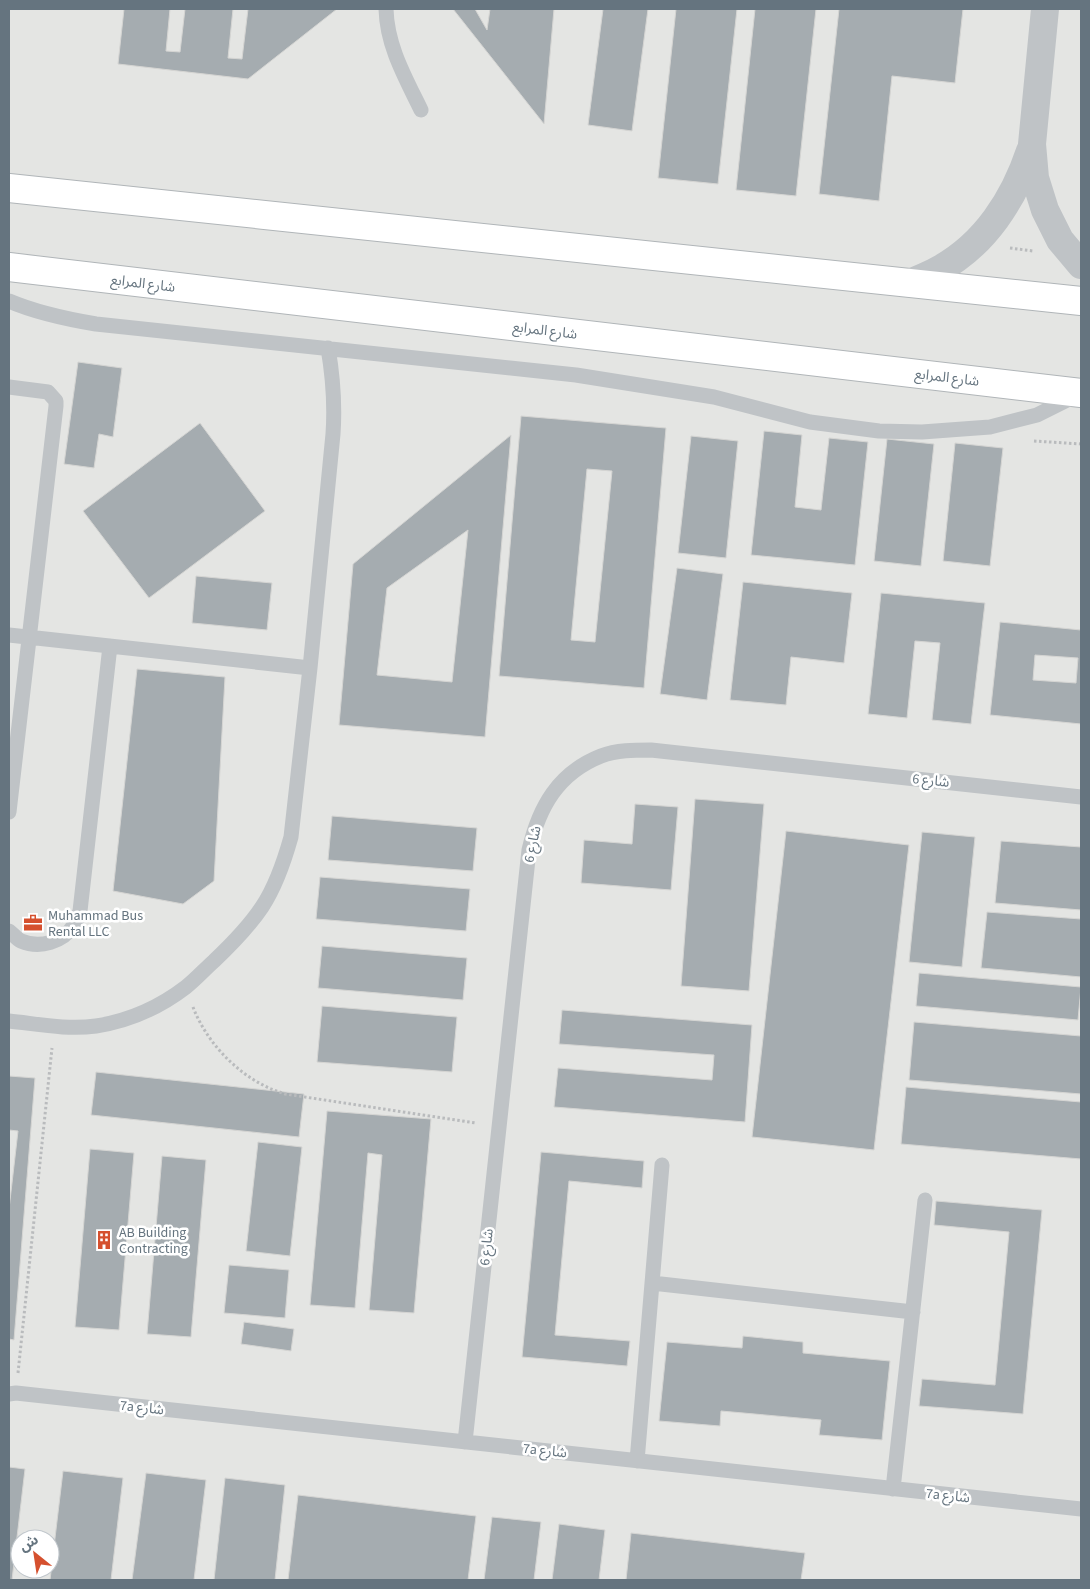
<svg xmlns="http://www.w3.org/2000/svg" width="1090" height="1589" viewBox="0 0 1090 1589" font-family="'Source Sans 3','Noto Sans Arabic',sans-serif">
<rect width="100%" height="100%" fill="#f4f3f0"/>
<path fill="#e4e5e3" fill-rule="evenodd" d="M9,9H1081V1580H9ZM20,1539H50V1569H20Z"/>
<path fill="#a5acb0" stroke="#d5d5d3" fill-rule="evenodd" d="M124,9H170L166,51L180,52L185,9H233L228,58L242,59L248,9H337L248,79L118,64Z
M453,9H475L487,30L490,9H554L544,124Z
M603,9H648L632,131L588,125Z
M676,9H737L718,184L658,178Z
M755,9H816L796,196L736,190Z
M839,9H963L955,83L892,76L879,201L819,194Z
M78,362L122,368L113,437L99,434L94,468L64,464Z
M521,416L666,428L644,688L499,676ZM587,469L612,471L595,642L571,640Z
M200,423L265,511L149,598L83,511Z
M764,431L802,435L795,507L821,510L829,438L868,442L855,565L751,555Z
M511,435L485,737L339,725L353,564ZM468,530L452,682L377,675L387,588Z
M691,436L738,441L726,558L678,553Z
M887,439L934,444L921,566L874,561Z
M955,443L1003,448L990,566L943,561Z
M677,568L723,574L707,700L660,694Z
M196,576L272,583L267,630L192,623Z
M743,582L852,593L844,663L791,657L786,705L730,700Z
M881,593L985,603L971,724L932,720L940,643L915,641L907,718L868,714Z
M1000,622L1081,630V724L990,715ZM1035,655L1078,658L1076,683L1033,680Z
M137,669L225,677L214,881L183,904L113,891Z
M695,799L764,804L749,991L681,986Z
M635,804L678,807L671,890L581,883L584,840L632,844Z
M332,816L477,828L473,871L328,860Z
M786,831L909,845L874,1150L752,1137Z
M922,832L975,837L962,967L909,962Z
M1001,841L1081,847V910L995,903Z
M320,877L470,889L466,931L316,919Z
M987,912L1081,919V977L981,968Z
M322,946L467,958L463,1000L318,988Z
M919,973L1081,987L1078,1020L916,1006Z
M322,1006L457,1017L452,1072L317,1062Z
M562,1010L752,1025L745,1122L554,1107L558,1068L712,1080L714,1055L559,1044Z
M914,1022L1081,1036V1094L909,1080Z
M96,1072L304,1094L299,1137L91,1115Z
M9,1076L35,1078L14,1340L9,1339V1209L18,1131L9,1130Z
M906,1087L1081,1102V1159L901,1144Z
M327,1111L431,1119L414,1313L369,1310L382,1155L368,1153L355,1308L310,1305Z
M258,1142L302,1147L290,1256L246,1251Z
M90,1149L134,1153L119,1330L75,1327Z
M541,1152L644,1161L642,1188L569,1181L555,1335L630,1341L627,1366L522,1357Z
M162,1156L206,1160L191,1337L147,1334Z
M936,1201L1042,1210L1023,1414L919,1406L922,1379L995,1385L1009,1232L934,1225Z
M229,1265L289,1270L285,1318L224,1313Z
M244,1322L294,1329L291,1351L241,1344Z
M743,1336L803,1342V1353L890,1361L882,1440L819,1435L821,1420L721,1411L720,1426L659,1421L667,1342L742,1348Z
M9,1467L25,1469L12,1580H9Z
M63,1471L123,1478L111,1580H50Z
M146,1473L206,1480L194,1580H132Z
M225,1478L285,1485L275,1580H214Z
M298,1495L476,1516L468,1580H288Z
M492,1517L541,1522L534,1580H484Z
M559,1524L605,1530L599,1580H552Z
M631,1533L805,1553L801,1580H626Z"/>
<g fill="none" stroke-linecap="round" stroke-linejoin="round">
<g stroke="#b0b5b8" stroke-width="30">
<path id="secondary" d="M9,188L1081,301
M9,267L1081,393"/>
</g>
<path stroke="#b9bbbd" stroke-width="3" stroke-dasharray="2.5 2.5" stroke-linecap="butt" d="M1010,248L1033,251
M1034,441L1081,444
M193,1007C205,1039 233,1070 263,1085C270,1089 277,1091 285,1094L476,1123
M18,1373L52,1048"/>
<path stroke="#bfc3c6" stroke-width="15" d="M386,9C387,46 405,77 421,110
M9,301C37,313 66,319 96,324L576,375L714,397L810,422L879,431L922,432L990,427L1037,415L1079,394
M9,387L48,392L56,401V406L9,812
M9,635L310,668
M9,931C13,934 17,939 21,941C40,949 63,942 74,925C77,921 78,915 80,911L110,646
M9,1021C38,1024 67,1030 96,1026C128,1021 160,1007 186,987C196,979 204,970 214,961C231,945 248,928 262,907C276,886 284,862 291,837L310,668L333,434C335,405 333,377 328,348
M652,1283L913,1312
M9,1394L16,1393L1081,1509
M465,1442L529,850C539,807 558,773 601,756C617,750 634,750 651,750L1081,797
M637,1461L662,1165
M893,1489L925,1200"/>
<path stroke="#bfc3c6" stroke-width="28" d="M1045,9L1032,144L1035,178L1045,210L1060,240L1081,265
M910,283C919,279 929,275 938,270C985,245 1014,199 1030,151"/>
<use href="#secondary" stroke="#fff" stroke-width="28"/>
</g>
<defs>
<g id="office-bare" transform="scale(1.5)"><path d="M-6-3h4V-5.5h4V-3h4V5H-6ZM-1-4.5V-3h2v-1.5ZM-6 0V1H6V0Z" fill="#d5502e" stroke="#fff" stroke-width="2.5" paint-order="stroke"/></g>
<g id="building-bare" transform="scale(1.5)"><path d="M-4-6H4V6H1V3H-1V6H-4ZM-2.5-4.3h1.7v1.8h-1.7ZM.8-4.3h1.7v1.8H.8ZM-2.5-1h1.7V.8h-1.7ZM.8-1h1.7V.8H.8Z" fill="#d5502e" stroke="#fff" stroke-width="2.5" paint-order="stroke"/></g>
</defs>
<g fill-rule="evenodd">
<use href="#office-bare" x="33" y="923"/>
<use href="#building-bare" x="104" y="1240"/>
</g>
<g text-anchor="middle" stroke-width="5" stroke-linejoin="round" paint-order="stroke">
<g font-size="14" fill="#65747f" stroke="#fff">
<text transform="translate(143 283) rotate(7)" y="5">شارع المرابع</text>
<text transform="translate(545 330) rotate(7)" y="5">شارع المرابع</text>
<text transform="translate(947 377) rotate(7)" y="5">شارع المرابع</text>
<text transform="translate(931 780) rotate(6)" y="5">شارع 6</text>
<text transform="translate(532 844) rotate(-78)" y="5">شارع 6</text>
<text transform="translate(486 1247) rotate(-84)" y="5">شارع 6</text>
<text transform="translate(142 1407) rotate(6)" y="5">7a شارع</text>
<text transform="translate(545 1450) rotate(6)" y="5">7a شارع</text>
<text transform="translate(948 1495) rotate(6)" y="5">7a شارع</text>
</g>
<g font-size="14" fill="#65747f" stroke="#fff" text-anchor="start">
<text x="48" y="920">Muhammad Bus<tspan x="48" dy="16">Rental LLC</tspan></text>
<text x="119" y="1237">AB Building<tspan x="119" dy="16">Contracting</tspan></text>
</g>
</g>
<rect width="1090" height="1589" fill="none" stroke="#65747f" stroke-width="20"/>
<g transform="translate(35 1554) rotate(330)"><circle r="24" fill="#ffffff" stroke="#c1c7cc"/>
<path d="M0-4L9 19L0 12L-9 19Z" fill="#d5502e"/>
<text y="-8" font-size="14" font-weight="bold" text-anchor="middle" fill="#65747f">ش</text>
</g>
</svg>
